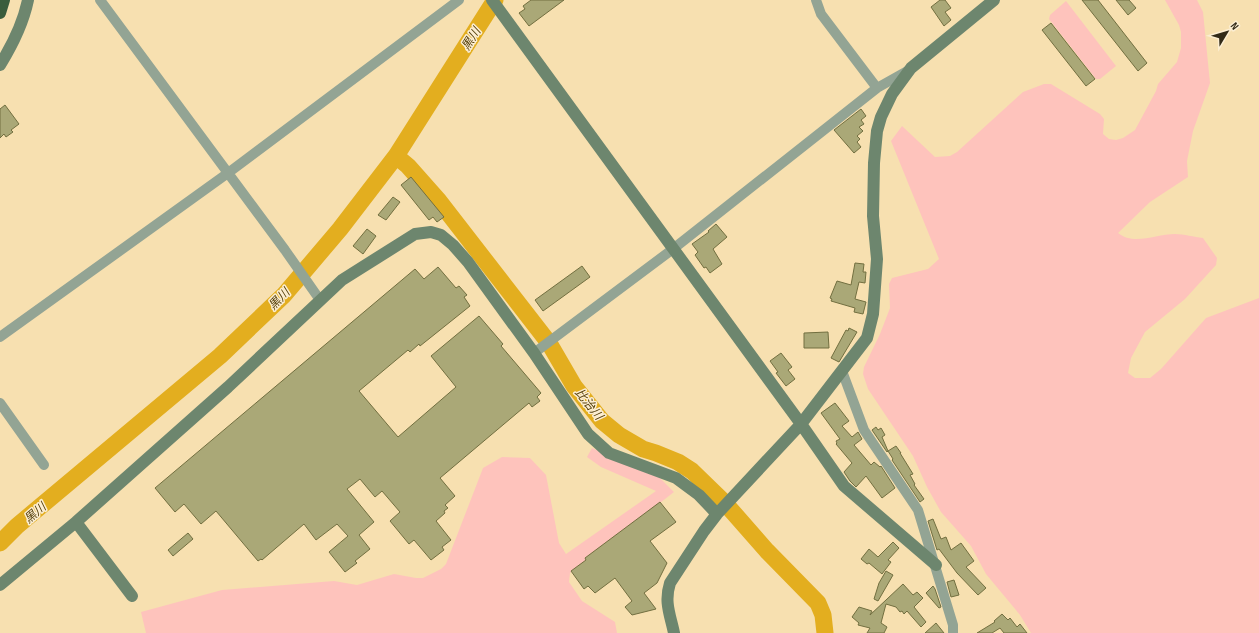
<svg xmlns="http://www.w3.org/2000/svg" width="1259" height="633" viewBox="0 0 1259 633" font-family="'Sofia Sans Condensed','Noto Sans JP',sans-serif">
<rect width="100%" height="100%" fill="#f7e0b0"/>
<path fill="#fec3bc" d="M1165,0H1197L1203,12L1210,83L1193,131L1187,161L1188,177L1150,202L1118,233C1134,246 1156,234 1175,234C1184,234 1194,237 1203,238L1217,258L1216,265L1185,299L1145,332L1131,358L1128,373L1135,378H1150L1161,369L1206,318L1259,298V633H1031L1020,615L986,574L971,546L941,512L927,487L913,456L868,389L863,374L864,367L880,334L890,308L889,284L892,278L928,269L939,259L891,141L902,126L935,157L950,156L957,152L1023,92L1044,84H1051L1100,114L1104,119L1103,134L1109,139L1116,140L1123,138L1135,130L1156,91L1158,84L1177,62L1181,48V32L1179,25Z
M1066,1L1116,66L1100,79H1096L1049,19L1050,15Z
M592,448L659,477L674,492L570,573L569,582L582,601L615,622L617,633H146L141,612L222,590L334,581L357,585L394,574L416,578H423L441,569L446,564L483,468L502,457L530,458L546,475L559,543L566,554L656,491L601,467L587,457Z"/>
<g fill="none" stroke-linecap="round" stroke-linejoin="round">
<path stroke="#e3ae1f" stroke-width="17" d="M396,156L408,166L439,201L549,343L574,386L602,421L619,435L643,449L656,453L678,462L692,471L724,502L767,551L818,603L823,615L825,633
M0,543L17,526L220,356L284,295L340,229L396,156L495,0"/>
</g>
<path fill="#aaa877" stroke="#726f40" d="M531,0H564L529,26L519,13L525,9L523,6Z
M940,0H945L951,8L945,12L951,20L944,26L931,7Z
M1082,0H1098L1147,63L1138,71Z
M1116,0H1129L1136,8L1128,15Z
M1051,23L1095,79L1086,86L1042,30Z
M5,105L19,124L11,130L13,132L6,137L4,134L0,138V109Z
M861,109L866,116L861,120L864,124L859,127L863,131L857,136L860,139L857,142L861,147L854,153L834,130Z
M411,177L444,217L437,222L433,217L429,220L401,185Z
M393,197L400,202L386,220L378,215Z
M716,224L727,237L713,249L722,264L710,273L706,267L704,268L695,255L698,252L692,244L709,232L708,231Z
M367,229L376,236L363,254L353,246Z
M855,263L864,264L863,272H866L865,283L859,282L855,299L866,302L863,314L854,312L855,308L831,301L832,299L830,298L837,281L851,285Z
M582,266L590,277L543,311L535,300Z
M438,267L456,288L459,286L467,295L464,297L470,306L420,346L419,344L410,352L408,350L359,391L398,437L456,387L431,356L479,316L503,344L501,346L541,393L537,397L540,401L532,407L529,403L440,478L455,496L445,505L448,508L444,511L445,513L436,521L451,540L442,547L444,550L431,560L414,540L409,544L390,521L400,512L382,491L375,497L360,479L347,489L374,522L359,535L370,549L355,561L357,563L345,572L329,552L348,536L337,524L316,540L304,524L262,560L261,559L258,561L216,511L201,524L184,504L175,512L155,488L415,269L424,279Z
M849,328L857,332L839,362L831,358L846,330L848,331Z
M828,332L829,348H804V333Z
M781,353L792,367L788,370L795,379L786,386L776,373L778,372L770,361Z
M835,403L849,421L842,426L852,437L858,432L862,439L854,445L871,465L874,462L880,467L881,466L895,488L882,498L866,476L856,487L850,481L844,472L852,463L836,444L837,443L836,441L840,439L821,413Z
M876,427L878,430L881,428L885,435L882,437L888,451L896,446L901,453H900L913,474L910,475L915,484L914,485L924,499L920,502L892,460L893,459L888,451L887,452L872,430Z
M660,502L676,522L650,541L667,563L657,583L644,593L656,609L632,615L625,607L632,601L615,578L595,593L588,586L584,589L571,571L586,560L585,558Z
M933,519L941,539L946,537L951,550L961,543L974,561L966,567L986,588L978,595L957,573L939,549L937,550L928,521Z
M188,533L193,539L173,556L168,550Z
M893,542L899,548L888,560L891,562L882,574L869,563L867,564L861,559L869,549L878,557Z
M886,571L893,575L878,601L874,599L879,583Z
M954,580L959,595L951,597L947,582Z
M903,584L913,595L917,592L923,598L914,607L926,622L921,627L907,611L904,614L902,611L900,612L896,607L886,604L881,623L887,627L884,633H867L870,628L858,625L859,623L852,617L859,607L872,611L870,615Z
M933,586L935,589L941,607L939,608L926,593Z
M1002,614L1008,620L1010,618L1017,627L1020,624L1027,633H1004L1000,628L992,633H977L995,622L994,621Z
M936,623L944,633H925Z"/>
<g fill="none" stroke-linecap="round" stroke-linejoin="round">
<path stroke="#93a494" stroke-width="10" d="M100,0L285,250L320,300
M816,0L821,14L877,88
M0,337L228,173L459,0
M534,353L673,249L877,88L909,70
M842,371L864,430L918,510L953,625V633
M0,403L44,465"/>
<path stroke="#6d866e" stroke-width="12" d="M492,0L801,424L844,486L936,565
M0,65C13,44 23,24 28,0
M76,522L132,596
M0,585L76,522L228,387L342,280L415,234L431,232L441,235L453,245L468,262L534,353L588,434L609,453L676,478L699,495L717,514
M674,633C670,614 664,602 670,583L704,531L717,514L801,424L867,338L873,314L877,259L873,216L874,163L877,131L881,117L892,94L911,68L994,0"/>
<path stroke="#3a5d3c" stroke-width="12" d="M0,13L4,0"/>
</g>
<g text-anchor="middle" stroke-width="3" stroke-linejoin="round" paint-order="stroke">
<g font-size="12" font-style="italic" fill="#56410b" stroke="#fceed2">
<text transform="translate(471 39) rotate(-58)" y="4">黒川</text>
<text transform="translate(279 299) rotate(-46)" y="4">黒川</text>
<text transform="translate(589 404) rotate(51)" y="4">比治川</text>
<text transform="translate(35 513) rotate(-40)" y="4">黒川</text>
</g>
</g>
<g transform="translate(1227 32) rotate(52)" stroke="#fceed2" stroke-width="3" paint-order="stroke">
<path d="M0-3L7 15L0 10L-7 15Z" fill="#322a17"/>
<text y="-6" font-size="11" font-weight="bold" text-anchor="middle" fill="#322a17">N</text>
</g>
</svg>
